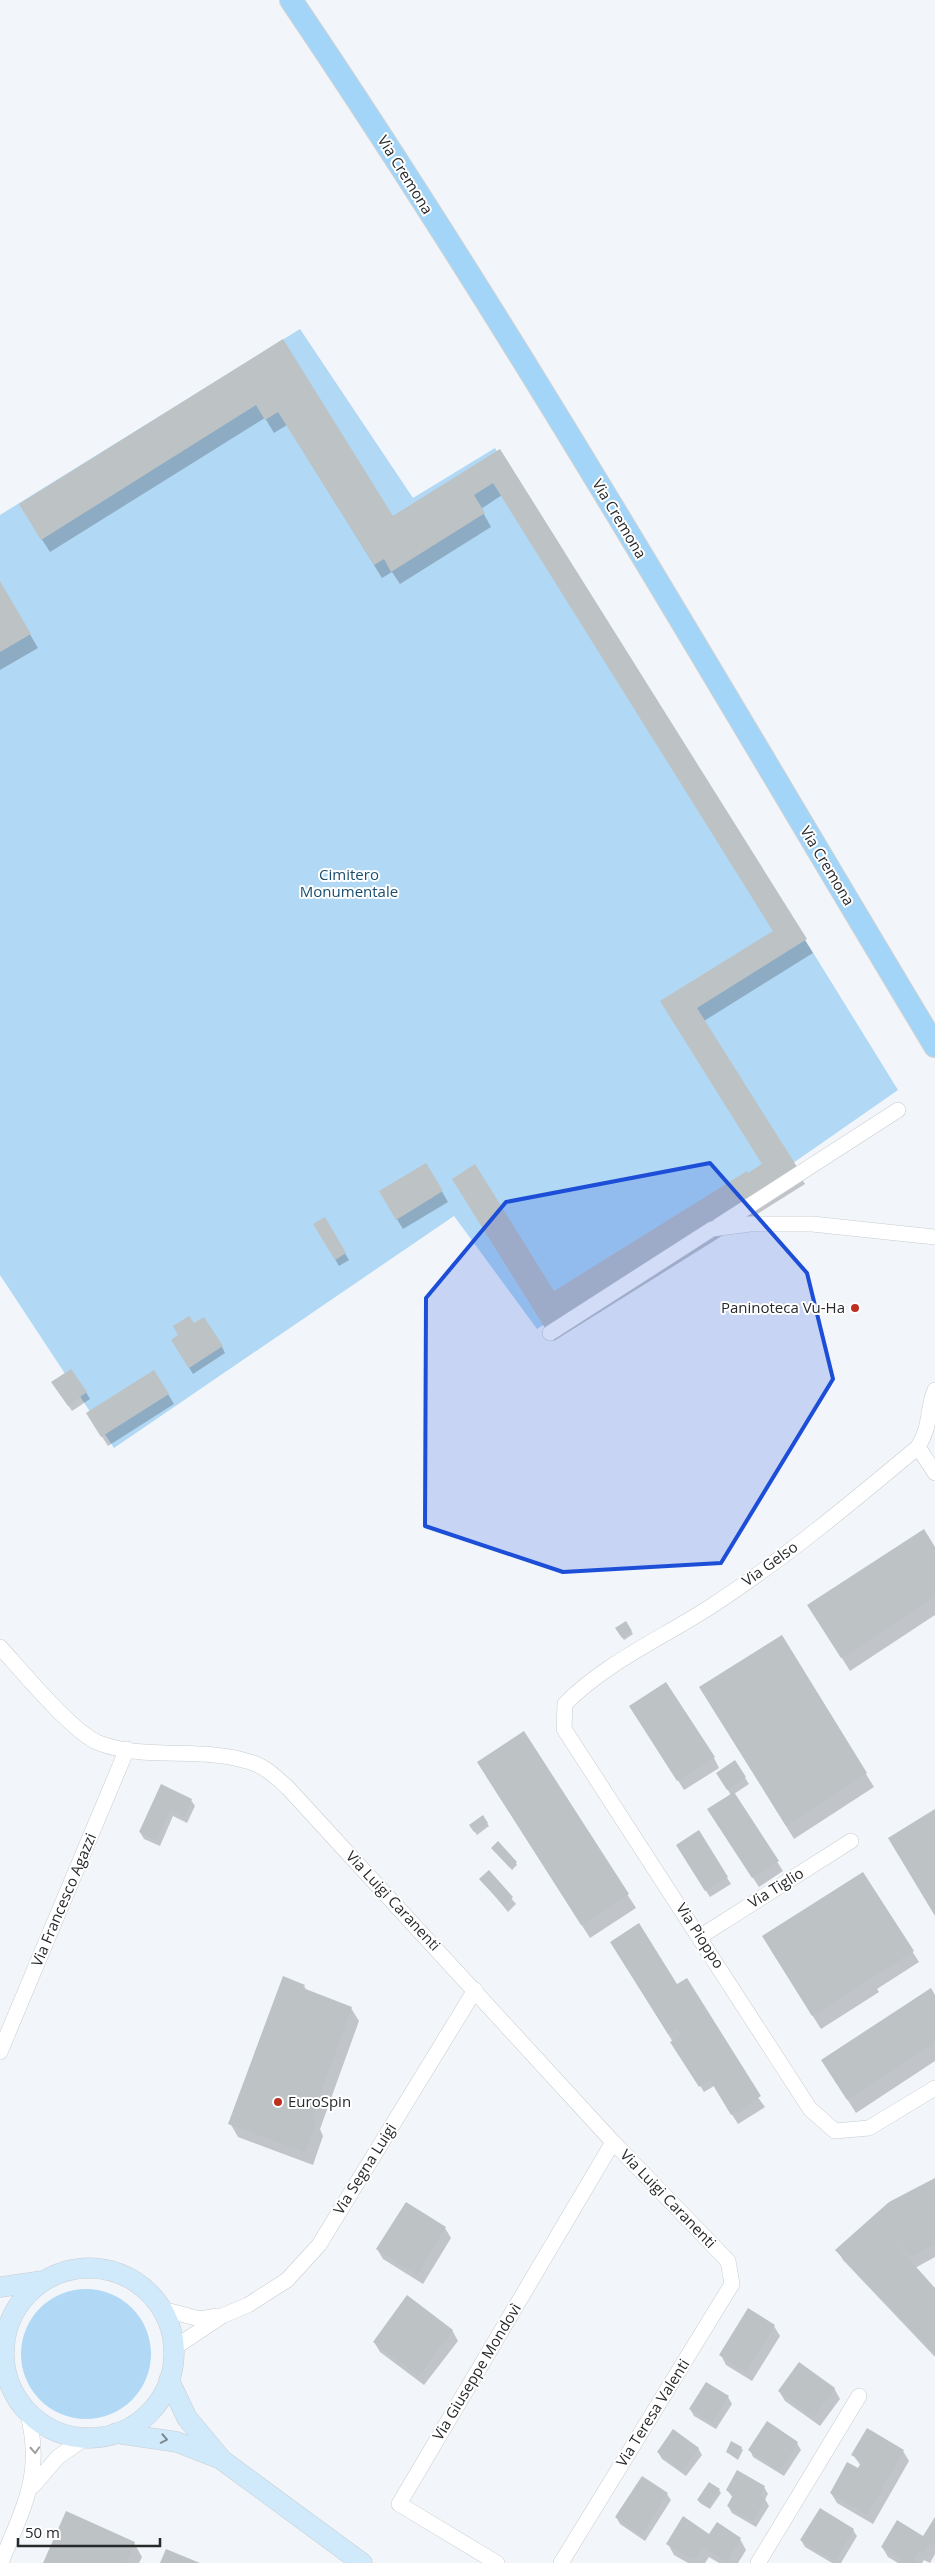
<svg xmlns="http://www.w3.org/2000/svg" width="935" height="2563" viewBox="0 0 935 2563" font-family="'Open Sans',sans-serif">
<rect width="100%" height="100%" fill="#f2f6fa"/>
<path fill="#b1d8f4" d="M300,329L413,498L495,448L783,930L804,938L898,1090L786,1168L537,1329L454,1216L114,1448L0,1275V515Z
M21 2354a65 65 0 1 1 130 0a65 65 0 1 1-130 0Z"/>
<path fill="#0003" d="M282,341L392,517L500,450L813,953L704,1021L805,1184L554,1341L462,1192L554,1293L764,1165L662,1002L774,932L502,495L481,509L491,527L400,584L392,572L382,578L287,425L274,433L265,418L50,552L28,518Z
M0,583L38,648L0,670Z
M426,1164L448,1202L403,1229L380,1192Z
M324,1218L349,1260L339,1266L315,1225Z
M194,1325L222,1347L225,1353L193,1374L176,1347Z
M57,1389L86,1392L90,1399L72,1411Z
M168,1394L174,1404L108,1446L93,1423Z
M935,1549V1615L850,1671L817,1618Z
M626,1623L633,1634L624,1640L617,1629Z
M709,1700L866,1774L874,1787L794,1839Z
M637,1716L714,1758L719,1768L684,1790Z
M524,1733L636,1908L590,1938L486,1776Z
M735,1762L749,1784L734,1794L783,1871L759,1887L715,1820L731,1795L717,1773Z
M161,1786L191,1800L195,1806L187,1823L173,1816L160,1846L144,1839L140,1832Z
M487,1823L489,1826L477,1835L472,1828Z
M698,1832L731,1884L710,1897L677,1845Z
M495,1851L516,1863L517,1865L512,1870Z
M489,1872L516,1904L508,1912L481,1879Z
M863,1874L919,1962L877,1989L879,1992L821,2029L771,1950Z
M617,1952L677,1986L765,2107L738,2124L714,2086L704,2092Z
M304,1986L307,1991L351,2008L359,2021L320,2129L323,2136L313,2165L238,2137L230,2123Z
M935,1997V2061L856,2113L831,2074Z
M935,2180V2257L915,2268L935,2289V2357L843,2260L837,2250Z
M406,2203L445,2228L451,2238L423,2284L383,2259L377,2249Z
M774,2326L780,2336L752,2381L726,2365L721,2355Z
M452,2330L458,2341L424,2385L380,2352L374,2342Z
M834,2388L840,2399L820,2426L785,2401L779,2391Z
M728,2397L732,2404L716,2429L694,2416L690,2409Z
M767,2423L797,2443L801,2450L784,2476L753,2457L750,2450Z
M867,2430L903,2451L909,2461L873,2524L837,2503L831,2493L859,2470L861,2466L853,2455Z
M698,2448L702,2455L686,2476L662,2459L658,2452Z
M741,2448L743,2450L738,2460L727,2452Z
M764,2487L768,2494L765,2499L769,2506L756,2527L732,2513L728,2506L733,2498L727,2490Z
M719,2490L721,2493L710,2509L700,2503L698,2500Z
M667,2494L671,2500L645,2541L620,2524L616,2517Z
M935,2520V2554L930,2563L924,2560L922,2563H898L888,2557L882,2547L924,2538Z
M717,2524L740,2539L746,2550L738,2563H719L709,2557L705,2563H688L674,2555L668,2544L709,2536Z
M853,2530L857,2536L841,2563H832L805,2547L801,2540Z
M134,2543L142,2557L139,2563H45Z"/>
<path fill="#bdc2c5" d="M283,339L393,516L500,449L807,939L697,1008L799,1170L545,1328L452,1179L475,1164L554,1291L747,1171L748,1173L762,1164L660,1001L773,931L493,483L474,495L485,513L391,572L384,559L374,565L278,412L265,420L256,405L41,540L19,504Z
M0,581L31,634L0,652Z
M426,1163L443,1191L396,1220L379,1191Z
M325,1217L346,1253L335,1260L313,1224Z
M189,1316L194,1323L204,1317L223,1346L189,1368L171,1340L178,1335L173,1326Z
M71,1369L87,1392L68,1406L51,1382Z
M154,1370L169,1394L101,1437L86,1413Z
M924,1529L935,1547V1596L841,1658L807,1605Z
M626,1621L632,1631L622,1638L615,1628Z
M782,1635L867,1773L786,1826L699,1687Z
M666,1682L715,1757L677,1781L629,1706Z
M524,1731L629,1894L581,1925L477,1762Z
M735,1760L746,1777L727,1790L716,1773Z
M161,1784L192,1799L184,1817L170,1810L156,1840L139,1832Z
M734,1792L779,1861L752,1878L707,1809Z
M935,1809V1916L888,1838Z
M483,1815L488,1823L474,1832L469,1825Z
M699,1830L728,1877L705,1891L676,1845Z
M498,1841L517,1862L510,1868L491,1848Z
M489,1870L513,1897L504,1906L479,1879Z
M863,1872L914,1951L812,2016L762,1936Z
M639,1923L677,1984L687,1978L761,2096L731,2115L710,2080L699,2087L670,2042L681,2035L678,2028L688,2021L668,2034L610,1942Z
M283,1976L305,1985L303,1988L352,2007L311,2119L316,2121L305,2152L228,2124Z
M931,1988L935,1995V2043L847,2100L821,2060Z
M935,2178V2244L910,2257L882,2229L935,2288V2354L835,2250L889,2202Z
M406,2202L446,2227L417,2275L376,2249Z
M407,2295L453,2330L418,2376L373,2342Z
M748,2308L775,2325L746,2372L719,2355Z
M799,2362L835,2388L814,2417L778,2391Z
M706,2382L729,2396L712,2423L689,2409Z
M767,2421L798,2442L780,2471L748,2450Z
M867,2428L904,2450L867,2515L830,2493L847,2462L858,2468L862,2461L851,2455Z
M673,2429L699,2448L682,2471L657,2452Z
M731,2441L742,2447L736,2458L726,2452Z
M737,2470L765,2486L760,2495L766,2498L752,2521L727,2506L733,2495L726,2490Z
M642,2476L668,2493L641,2535L615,2517Z
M709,2482L720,2489L708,2507L697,2500Z
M820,2508L854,2529L835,2561L800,2540Z
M66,2511L135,2542L126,2563H43Z
M683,2516L709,2534L717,2522L741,2538L727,2562L703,2547L694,2560L666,2544Z
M935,2517V2546L930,2543L924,2554L918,2551L913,2559L920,2563H899L902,2559L881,2547L897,2520L923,2536Z
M166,2549L200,2563H160Z"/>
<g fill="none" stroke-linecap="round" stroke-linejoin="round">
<g stroke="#c7ccd0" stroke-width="16">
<path id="minor" d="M718,1226L898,1110
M550,1333L712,1229L750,1224H812L935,1237
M935,1390C926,1411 932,1424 918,1447C851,1503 784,1559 710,1607C662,1638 605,1663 565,1704L564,1729L810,2109L835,2131L869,2128L935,2088
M918,1447L935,1473
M0,1647C21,1670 73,1733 99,1743C146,1761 202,1746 250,1762C265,1766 277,1778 288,1788L613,2142L728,2261L732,2284L561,2563
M701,1936L851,1841
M0,2052L127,1749
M162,2309L200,2319L218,2316
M174,2348L222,2316L248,2305L287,2280L319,2245L475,1990
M33,2486L58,2457L85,2438
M1,2563C24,2505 44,2474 27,2411
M497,2563L399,2504L613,2142
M758,2563L859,2396"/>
</g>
<g stroke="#c7ccd0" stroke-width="21">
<path id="secondary" d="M4 2353a85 85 0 1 1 170 0a85 85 0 1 1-170 0Z
M0,2287L43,2281
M169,2380L187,2418L222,2460L362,2563
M116,2433L177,2442L218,2458"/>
</g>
<g stroke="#d4d4d4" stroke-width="24">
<path id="primary" d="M291,0C520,339 724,695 935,1046"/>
</g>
<use href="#minor" stroke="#fff" stroke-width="15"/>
<use href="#secondary" stroke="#d0eafb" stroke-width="20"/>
<use href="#primary" stroke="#a2d5f7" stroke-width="22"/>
</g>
<defs><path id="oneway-chevron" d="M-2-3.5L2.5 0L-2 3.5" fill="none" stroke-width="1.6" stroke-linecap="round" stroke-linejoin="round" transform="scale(1.25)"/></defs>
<use stroke="#7c8a92" href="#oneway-chevron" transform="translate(164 2439) rotate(11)"/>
<use stroke="#9e9f9f" href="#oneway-chevron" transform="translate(35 2450) rotate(87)"/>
<path fill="#1d4ed8" fill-opacity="0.2" stroke="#1d4ed8" stroke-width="4" stroke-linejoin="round" d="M710,1163L807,1273L833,1379L721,1563L563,1572L425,1526L426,1298L506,1202Z"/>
<g fill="#bc2f21" stroke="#fff" stroke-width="2">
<circle cx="855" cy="1308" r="5"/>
<circle cx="278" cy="2102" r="5"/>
</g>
<g text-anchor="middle" stroke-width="4" stroke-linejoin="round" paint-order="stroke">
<g font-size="15" fill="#27292a" stroke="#fff">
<text transform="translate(405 175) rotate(58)" y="5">Via Cremona</text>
<text transform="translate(619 519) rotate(59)" y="5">Via Cremona</text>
<text transform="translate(827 866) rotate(59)" y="5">Via Cremona</text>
<text transform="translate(770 1564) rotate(-36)" y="5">Via Gelso</text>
<text transform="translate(776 1888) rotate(-32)" y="5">Via Tiglio</text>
<text transform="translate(64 1900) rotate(-67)" y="5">Via Francesco Agazzi</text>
<text transform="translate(393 1901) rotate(47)" y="5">Via Luigi Caranenti</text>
<text transform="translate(700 1936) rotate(57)" y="5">Via Pioppo</text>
<text transform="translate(365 2169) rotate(-58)" y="5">Via Segna Luigi</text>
<text transform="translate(668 2199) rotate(46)" y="5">Via Luigi Caranenti</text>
<text transform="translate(477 2372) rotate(-59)" y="5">Via Giuseppe Mondovì</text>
<text transform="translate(653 2413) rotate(-58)" y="5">Via Teresa Valenti</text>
</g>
<g font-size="15" fill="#194d6d" stroke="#fff">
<text x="349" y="880">Cimitero<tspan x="349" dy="17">Monumentale</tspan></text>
</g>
<g font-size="15" fill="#27292a" stroke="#fff" text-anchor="end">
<text x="845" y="1313">Paninoteca Vu-Ha</text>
<text x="288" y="2107" text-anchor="start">EuroSpin</text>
</g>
</g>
<path d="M18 2538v8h142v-8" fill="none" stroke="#27292a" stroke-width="2.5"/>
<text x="25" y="2538" font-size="15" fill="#27292a" stroke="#ffffff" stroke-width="4" paint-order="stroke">50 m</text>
</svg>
